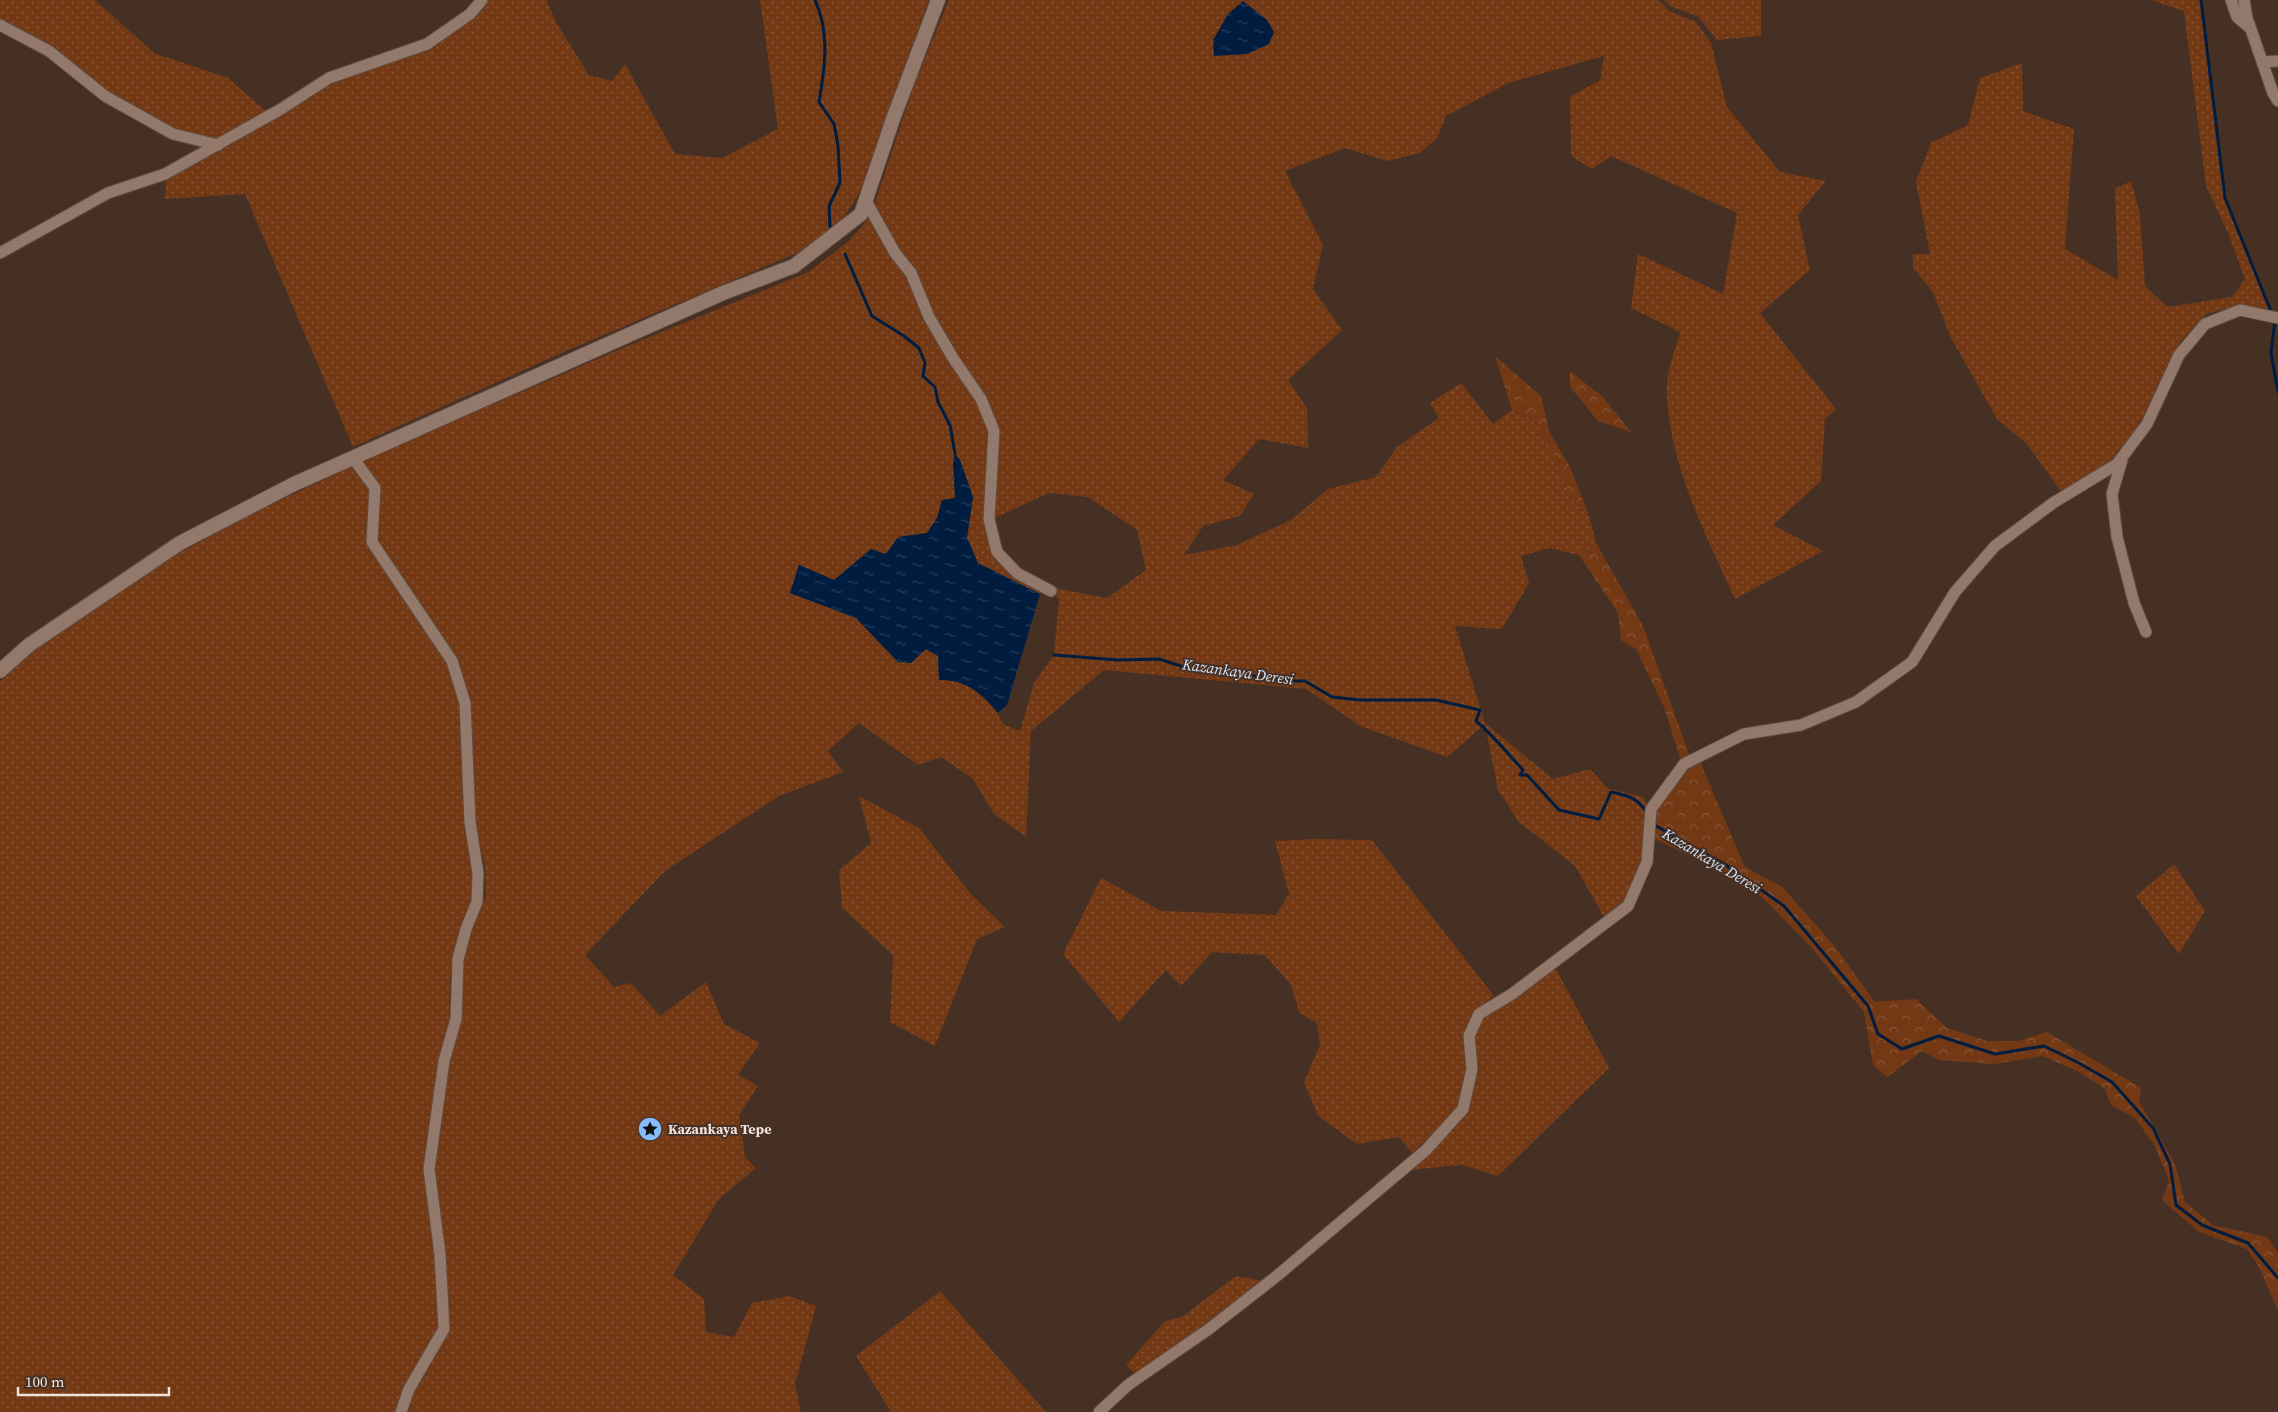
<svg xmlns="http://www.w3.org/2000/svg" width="2278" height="1412" viewBox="0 0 2278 1412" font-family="'Source Serif 4',serif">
<defs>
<pattern id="grass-dots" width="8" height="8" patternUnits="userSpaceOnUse" patternTransform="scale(1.25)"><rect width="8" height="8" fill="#733915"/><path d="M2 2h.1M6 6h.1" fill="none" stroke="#875636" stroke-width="1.8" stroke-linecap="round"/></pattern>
<pattern id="forest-crowns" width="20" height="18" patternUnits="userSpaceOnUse" patternTransform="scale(1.25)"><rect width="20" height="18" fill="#733915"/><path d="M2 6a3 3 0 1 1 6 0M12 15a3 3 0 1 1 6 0" fill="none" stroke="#875636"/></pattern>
<pattern id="water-ripples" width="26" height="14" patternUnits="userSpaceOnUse" patternTransform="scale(1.25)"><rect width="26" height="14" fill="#001d40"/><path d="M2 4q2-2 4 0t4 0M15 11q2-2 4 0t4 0" fill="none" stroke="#263e5b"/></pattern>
</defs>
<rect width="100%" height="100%" fill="#463024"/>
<path fill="url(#grass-dots)" d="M0,0H95L154,53L228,78L267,112L217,140L177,130L108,93L0,21Z
M485,0H546L557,24L589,75L612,81L625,64L675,154L722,158L778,129L760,0H929L878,138L864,184L854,202L838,225L799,252L566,351L353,447L245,194L165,199L166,180L336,79L410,55Z
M949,0H1659L1669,11L1696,22L1711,43L1727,107L1780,172L1826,181L1798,215L1810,270L1760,313L1836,409L1825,419L1821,481L1773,525L1823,551L1735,599C1706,536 1665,455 1667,384C1668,367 1676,348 1680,332L1631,308L1638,254L1723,294L1737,213L1611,156L1592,169L1571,156L1570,97L1600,80L1604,56L1508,83L1446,116L1437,138L1420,153L1387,161L1345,148L1285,171L1323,245L1313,289L1342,330L1288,380L1307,408L1308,448L1259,439L1223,480L1254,494L1240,516L1203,526L1184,555L1237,545L1291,520L1328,489L1376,477L1397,447L1439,418L1430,403L1461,383L1493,424L1512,410L1534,420L1560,469L1566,494L1589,516L1596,543L1579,555L1549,548L1521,556L1529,583L1502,629L1455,626L1485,723L1553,779L1590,769L1607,788L1643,797L1648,807L1643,862L1625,904L1605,919L1575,866L1519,822L1498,790L1485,724L1447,757L1360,726L1306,689L1104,670L1031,731L1026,837L994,814L973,779L941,757L918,765L859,723L828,751L843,772L779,796L665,871L585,955L614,987L631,983L660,1016L706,982L724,1024L760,1043L738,1075L758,1086L739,1115L745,1157L756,1168L719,1199L673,1275L704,1299L706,1332L734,1337L752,1303L790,1296L816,1306L795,1384L801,1412H405L414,1388L439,1350L449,1328L434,1168L448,1063L461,1012L463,956L486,896L485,866L474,820L471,699L451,649L377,541L381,487L362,461L625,347L809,272L850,240L869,218L892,258L906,275L929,326L978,401L991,432L985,521L994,553L1015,576L1042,589L1040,594L978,563L967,538L973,497L960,460L955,454L953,462L955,499L942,500L937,518L927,533L898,537L886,555L871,549L834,580L799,565L790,593L856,618L898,662L911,663L926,649L938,656L939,680C944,680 951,678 955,680C976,686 995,705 1003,724L1020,731L1034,683L1054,655L1059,599L1050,587L1107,598L1146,570L1137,530L1088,497L1049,493L992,519L998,431L985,396L954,354L931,314L915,269L900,249L875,203L915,82Z
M1664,0H1761V36L1717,40L1699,17L1670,6Z
M2151,0H2201L2225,198L2272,313L2239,306L2206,314L2180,342L2143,417L2117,456L2072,486L2061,491L2026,443L1997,419L1950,336L1933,292L1913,268V254H1930L1916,182L1931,143L1968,125L1980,78L2022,63L2023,111L2074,129L2065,249L2118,280L2115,189L2131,181L2140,214L2145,286L2167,307L2232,297L2245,279L2229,235L2206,186L2184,11Z
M352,466L372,490L368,546L447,662L462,710L474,871L471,899L454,955L450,981L449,1030L432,1127L438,1327L396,1412H0V682L44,642L159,564L256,512Z
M859,796L919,828L970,893L1005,927L977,939L935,1046L890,1022L893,955L842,908L839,870L871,843Z
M1314,839L1372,840L1494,996L1473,1011L1462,1037L1466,1070L1459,1108L1412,1153L1399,1137L1357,1144L1318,1116L1304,1082L1320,1045L1317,1023L1299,1012L1291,985L1265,955L1212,952L1181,986L1166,970L1119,1022L1063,954L1101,878L1161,911L1276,915L1289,894L1275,841Z
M2174,864L2205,911L2179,954L2136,896Z
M1556,969L1609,1068L1498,1176L1462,1165L1410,1170L1467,1112L1479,1071L1474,1038L1482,1018Z
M1236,1276L1263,1281L1204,1328L1136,1374L1126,1365L1165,1321L1182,1317Z
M940,1291L1046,1412H891L856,1356Z"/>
<path fill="url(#forest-crowns)" d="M1495,356L1541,396L1549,431L1570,467L1589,516L1566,494L1560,469L1534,420L1512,410Z
M1570,371L1603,397L1631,432L1598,421L1570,387Z
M1596,543L1643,626L1689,754L1681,761L1664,707L1636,649L1621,640L1618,613L1579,555Z
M1700,762L1745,867L1782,887L1832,943L1875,1002L1916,999L1947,1028L1987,1041H2018L2047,1032L2141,1088L2139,1101L2175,1164L2185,1202L2213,1225L2267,1237L2278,1253V1310L2259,1267L2247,1249L2199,1232L2162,1200L2169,1181L2155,1146L2135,1118L2111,1105L2105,1089L2079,1072L2043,1056L1994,1064L1939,1060L1922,1051L1887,1077L1873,1065L1864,1012L1811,947L1762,897L1702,862L1653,838L1655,811L1686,769Z"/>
<path fill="url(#water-ripples)" d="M1243,1L1267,20L1274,32L1269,44L1247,54L1214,56L1213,40L1228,14Z
M955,454L960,460L973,497L967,538L978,563L1040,594L1007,705L998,713C982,694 966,679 939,680L938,656L926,649L911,663L898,662L856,618L790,593L799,565L834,580L871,549L886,554L898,537L927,533L937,518L942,500L955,498L953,462Z"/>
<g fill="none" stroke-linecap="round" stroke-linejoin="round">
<path stroke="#001d40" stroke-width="3" d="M815,0C830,32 825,68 819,102L834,124L838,145L840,183L829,206L830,227
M2201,0L2225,198L2272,314
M845,254L872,316L904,336L919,348L925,363L923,376L935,387L938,402L950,425L955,454
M2275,319L2271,353L2278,392
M1054,655L1118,660L1159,659L1190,669L1241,676H1260L1284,681H1305L1332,697L1360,700H1436L1480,710L1476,721C1494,736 1507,753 1523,770L1520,775H1527L1559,810L1599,819L1611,792C1629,796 1637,797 1648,814
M1654,823L1656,826L1726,865L1784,906L1868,1006L1878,1034L1902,1049L1939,1036L1995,1054L2044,1046L2077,1062L2112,1082L2153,1128L2170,1164L2176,1205L2202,1225L2248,1243L2278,1278"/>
<g stroke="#5e4c42" stroke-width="13">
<path id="minor" d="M2231,0L2237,17L2250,28
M2244,0L2247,18L2273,93L2278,101
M0,25L49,51L105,96L173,134L218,145
M2263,62L2278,61
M866,201L895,253L911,273L929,317L953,358L981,399L994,431L989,519L997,552L1017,573L1051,591
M0,253L108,193L165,174L281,109L329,78L427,44L470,14L482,0
M353,458L375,488L372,542L452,661L465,703L470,822L478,873L477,902L466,929L458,959L456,1019L444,1061L429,1169L440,1254L444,1329L409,1389L401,1412
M2122,460L2112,494L2117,537L2134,603L2146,632
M1099,1412L1128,1385L1209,1329L1278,1275L1426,1150L1463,1109L1472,1069L1469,1036L1479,1014L1512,994L1628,906L1647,862L1651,809L1684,764L1744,734L1801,725L1856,702L1912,662L1955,592L1995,546L2053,503L2117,464L2147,424L2179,355L2205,324L2240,310L2278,318"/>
</g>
<g stroke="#5e4c42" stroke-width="16">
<path id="tertiary" d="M0,671L29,645L180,543L294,484L723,293L794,266L861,214L893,119L938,0"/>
</g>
<use href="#minor" stroke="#93796c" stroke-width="11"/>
<use href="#tertiary" stroke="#93796c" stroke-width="14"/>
</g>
<defs>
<g id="sight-disc" transform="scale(1.25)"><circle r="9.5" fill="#85bbfb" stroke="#463024"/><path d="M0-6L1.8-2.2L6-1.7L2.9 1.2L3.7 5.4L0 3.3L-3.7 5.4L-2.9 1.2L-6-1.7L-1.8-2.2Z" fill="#111"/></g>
</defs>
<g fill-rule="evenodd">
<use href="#sight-disc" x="650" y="1129"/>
</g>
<g text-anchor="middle" stroke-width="4" stroke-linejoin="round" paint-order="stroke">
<g font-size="14" font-weight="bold" fill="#f1e3db" stroke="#463024" text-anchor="start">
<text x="668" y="1134">Kazankaya Tepe</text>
</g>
<g font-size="15" font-style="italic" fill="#d4e4f8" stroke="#463024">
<text transform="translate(1238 672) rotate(8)" y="5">Kazankaya Deresi</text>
<text transform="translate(1712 861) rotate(31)" y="5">Kazankaya Deresi</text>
</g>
</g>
<path d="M18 1387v8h151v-8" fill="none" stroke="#f1e3db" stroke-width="2.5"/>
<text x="25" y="1387" font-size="15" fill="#f1e3db" stroke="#463024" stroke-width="4" paint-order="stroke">100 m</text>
</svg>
